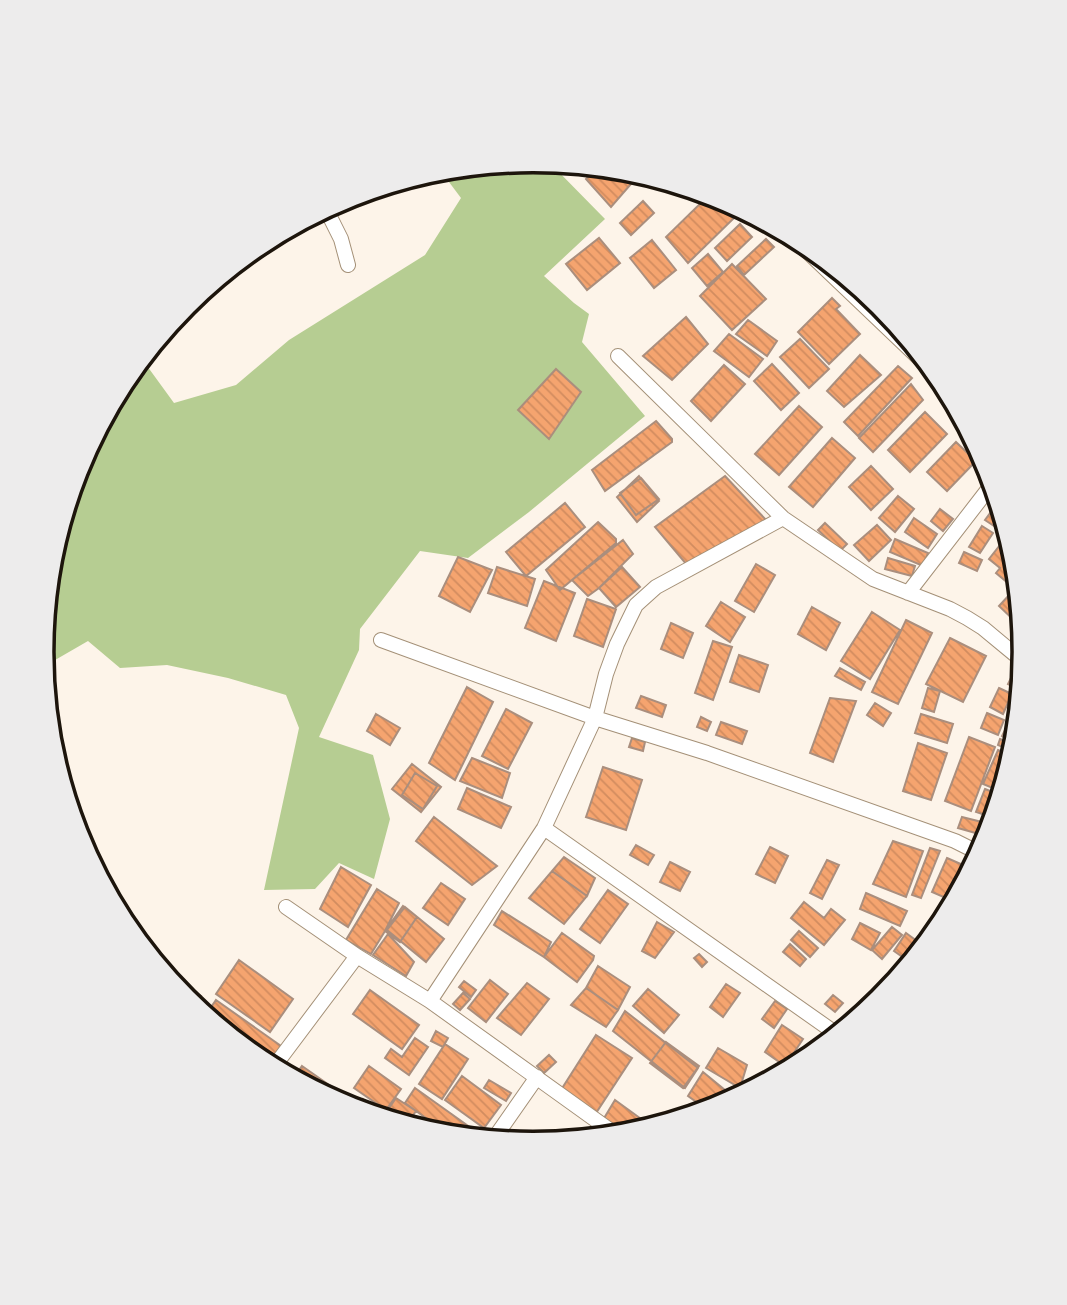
<svg xmlns="http://www.w3.org/2000/svg" width="1067" height="1305" viewBox="0 0 1067 1305" font-family="'Roboto Condensed',sans-serif">
<defs>
<pattern id="building-back-hatch" width="6" height="6" patternUnits="userSpaceOnUse" patternTransform="scale(1.75)"><rect width="6" height="6" fill="#f5a46f"/><path d="M-1 5l2 2M0 0l6 6M5-1l2 2" fill="none" stroke="#d28c5f"/></pattern>
</defs>
<rect width="100%" height="100%" fill="#fdf4e9"/>
<path fill="#b6cd92" d="M534,161L549,162L605,219L544,276L574,303L589,314L582,342L645,416L529,512L468,558L420,551L360,629L359,650L319,737L373,755L390,819L374,879L339,863L315,889L264,890L299,728L286,695L228,678L167,665L120,668L88,641L43,667L42,652L52,556L80,464L125,379L142,359L174,403L236,385L289,340L425,255L461,198L440,170Z"/>
<path fill="url(#building-back-hatch)" stroke="#aa8e7d" stroke-width="2" d="M598,167L630,171L637,177L611,207L586,179Z
M709,195L714,196L734,218L688,263L666,237Z
M643,201L654,213L631,235L620,223Z
M740,224L752,237L727,261L715,248Z
M599,238L620,263L587,290L566,264Z
M766,239L774,247L744,275L737,266Z
M652,240L676,270L654,288L630,258Z
M708,254L723,272L707,286L692,268Z
M732,264L766,299L732,330L700,296Z
M832,298L840,306L836,309L860,334L829,364L798,332Z
M686,317L708,344L672,380L643,356Z
M748,320L777,341L767,356L736,334Z
M729,334L763,359L749,377L714,351Z
M800,339L829,369L809,388L780,357Z
M860,355L881,375L844,407L827,391Z
M772,364L799,393L781,410L754,381Z
M724,365L745,384L711,421L691,401Z
M898,366L912,378L858,436L844,422Z
M556,369L581,392L549,439L518,410Z
M911,384L923,400L873,452L859,438Z
M799,406L822,427L779,475L755,454Z
M925,412L947,434L910,472L888,450Z
M656,421L672,439V442L605,491L592,470Z
M832,438L855,458L813,507L789,487Z
M956,442L976,461L947,491L927,472Z
M871,466L893,489L871,510L849,487Z
M639,476L659,501L637,522L617,497Z
M725,476L767,521L687,565L655,527Z
M641,478L659,499L636,515L620,493Z
M898,496L914,509L895,532L879,518Z
M565,503L585,527L526,576L506,552Z
M996,505L1001,508L1003,514L994,526L985,520Z
M940,509L953,519L943,531L931,521Z
M914,518L937,534L928,548L905,532Z
M598,522L616,539V543L560,590L546,570Z
M825,523L847,544L840,551L818,530Z
M877,525L891,540L869,561L854,545Z
M982,526L993,533L980,553L969,547Z
M895,539L928,553L923,566L890,552Z
M623,540L633,554L599,588L588,596L572,580Z
M1004,540L1013,547L1016,560L1012,565L1017,569V572L1008,583L996,573L1000,568L989,559Z
M964,552L982,560L977,571L959,563Z
M458,557L492,570L470,612L439,596Z
M888,558L915,566L912,576L885,569Z
M756,564L775,575L754,612L735,601Z
M497,567L535,579L527,606L488,593Z
M622,567L640,587L616,607L599,588Z
M544,581L575,593L556,641L525,628Z
M1012,592L1020,599L1022,622L1019,625L999,606Z
M587,599L616,609L603,647L574,636Z
M721,602L745,617L730,642L706,626Z
M812,607L840,623L826,650L798,634Z
M872,612L900,630L870,679L841,661Z
M906,620L932,633L898,704L872,692Z
M671,623L693,633L683,658L661,649Z
M950,638L986,656L963,702L926,684Z
M713,641L732,647L713,700L695,693Z
M739,655L768,665L759,692L730,682Z
M840,668L865,682L861,690L835,676Z
M1014,672L1023,677L1019,690L1008,684Z
M467,687L493,702L455,780L429,763Z
M928,688L940,691L934,712L922,708Z
M999,688L1012,694L1003,714L990,707Z
M641,696L666,705L662,717L636,708Z
M830,698L856,701L833,762L810,753Z
M1020,700L1016,744L1002,736Z
M875,703L891,713L883,726L867,715Z
M506,709L532,723L508,769L482,756Z
M987,713L1004,720L998,735L981,728Z
M376,714L400,728L390,745L367,731Z
M921,714L953,724L947,743L915,733Z
M701,717L711,722L707,731L697,727Z
M721,722L747,731L742,744L716,735Z
M969,737L995,747L971,811L945,801Z
M632,738L645,742L643,751L629,747Z
M1000,739L1016,746L1014,752L998,745Z
M918,743L947,753L931,800L903,791Z
M998,750L1009,755L995,789L983,784Z
M472,758L510,773L502,798L460,781Z
M412,764L441,787L421,812L392,789Z
M603,767L642,780L626,830L586,817Z
M415,773L437,786L423,809L402,795Z
M467,788L511,807L501,828L458,809Z
M985,789L1001,795L994,818L976,812Z
M434,817L497,866L472,885L416,841Z
M962,817L982,822L979,834L958,828Z
M893,841L923,851L906,897L873,884Z
M636,845L654,855L648,865L630,855Z
M770,847L788,856L775,883L756,874Z
M930,848L940,851L921,898L912,895Z
M564,857L595,878L587,896L552,871Z
M947,858L970,868L955,902L932,892Z
M827,860L839,865L822,899L810,893Z
M670,862L690,872L680,891L660,882Z
M341,867L371,885L348,927L320,909Z
M552,871L587,896L564,924L529,898Z
M441,883L465,899L448,925L423,908Z
M377,889L399,903L385,931L371,954L346,940Z
M608,890L628,904L600,943L580,929Z
M866,893L907,911L900,926L860,909Z
M804,902L824,918L831,909L845,920L824,945L791,918Z
M403,906L417,917L400,942L385,931Z
M405,907L444,939L426,962L387,930Z
M502,911L551,942L544,957L494,925Z
M657,922L674,932L655,958L642,951Z
M860,923L880,933L871,950L852,939Z
M892,927L902,935L882,959L872,950Z
M799,931L818,948L810,957L791,940Z
M562,933L594,956L593,960L577,982L544,957Z
M906,933L925,947L911,963L894,951Z
M388,934L414,962L406,976L373,955Z
M790,944L806,959L800,966L783,952Z
M699,954L707,962L702,967L694,958Z
M239,960L293,999L270,1032L216,994Z
M598,966L630,987L618,1010L586,988Z
M174,978L201,996L194,1007L186,1000L171,982Z
M490,980L508,994L486,1022L468,1008Z
M464,981L476,990L471,997L459,987Z
M527,983L549,999L521,1035L497,1018Z
M726,984L740,993L723,1017L710,1007Z
M586,988L618,1010L606,1027L571,1005Z
M648,989L679,1015L664,1033L633,1006Z
M370,990L419,1025L402,1049L353,1014Z
M463,993L470,999L460,1010L453,1004Z
M833,995L843,1003L835,1012L825,1004Z
M216,1000L281,1046L268,1065L260,1061L205,1016Z
M775,1001L787,1009L774,1028L762,1019Z
M856,1007L864,1014L851,1025L846,1021Z
M625,1011L698,1068L685,1088L613,1031Z
M782,1025L803,1039L785,1066L765,1052Z
M436,1031L448,1038L443,1047L431,1041Z
M596,1035L632,1058L596,1113L561,1090Z
M415,1038L428,1047L409,1075L385,1058L391,1049L402,1057Z
M666,1042L699,1066L683,1088L650,1063Z
M445,1044L468,1059L442,1099L419,1084Z
M718,1048L747,1065L740,1088L706,1068Z
M549,1055L556,1062L544,1073L537,1066Z
M302,1066L349,1099L344,1106L293,1079Z
M369,1066L401,1089L386,1110L354,1088Z
M703,1072L725,1090L716,1108L709,1111L688,1096Z
M462,1076L501,1105L484,1128L445,1100Z
M489,1080L511,1093L506,1101L484,1088Z
M415,1088L471,1128L465,1137L451,1136L405,1103Z
M396,1098L416,1111L406,1125L397,1122L385,1114Z
M363,1099L389,1118L388,1120L356,1110Z
M615,1100L644,1121L639,1132L627,1135L603,1120Z"/>
<g fill="none" stroke-linecap="round" stroke-linejoin="round">
<g stroke="#a49077" stroke-width="16">
<path id="minor" d="M326,209L341,239L348,265
M790,235L943,381
M618,356L783,518L873,579L950,609L967,618L983,628L1024,662
M908,593L993,483
M381,640L595,718L707,753L955,841L981,854
M544,828L838,1035
M286,907L357,956L430,1001L618,1136
M430,1001L544,828L595,718L606,674L617,644L636,605L656,587L783,518
M273,1068L357,956
M493,1140L537,1077"/>
</g>
<use href="#minor" stroke="#fff" stroke-width="14"/>
</g>
<path d="M0 0H1067V1305H0ZM54 652a479 479 0 1 1 958 0a479 479 0 1 1-958 0Z" fill="#edecec" fill-rule="evenodd"/>
<path fill="none" stroke="#1d150c" stroke-width="3.5" d="M54 652a479 479 0 1 1 958 0a479 479 0 1 1-958 0Z"/>
</svg>
